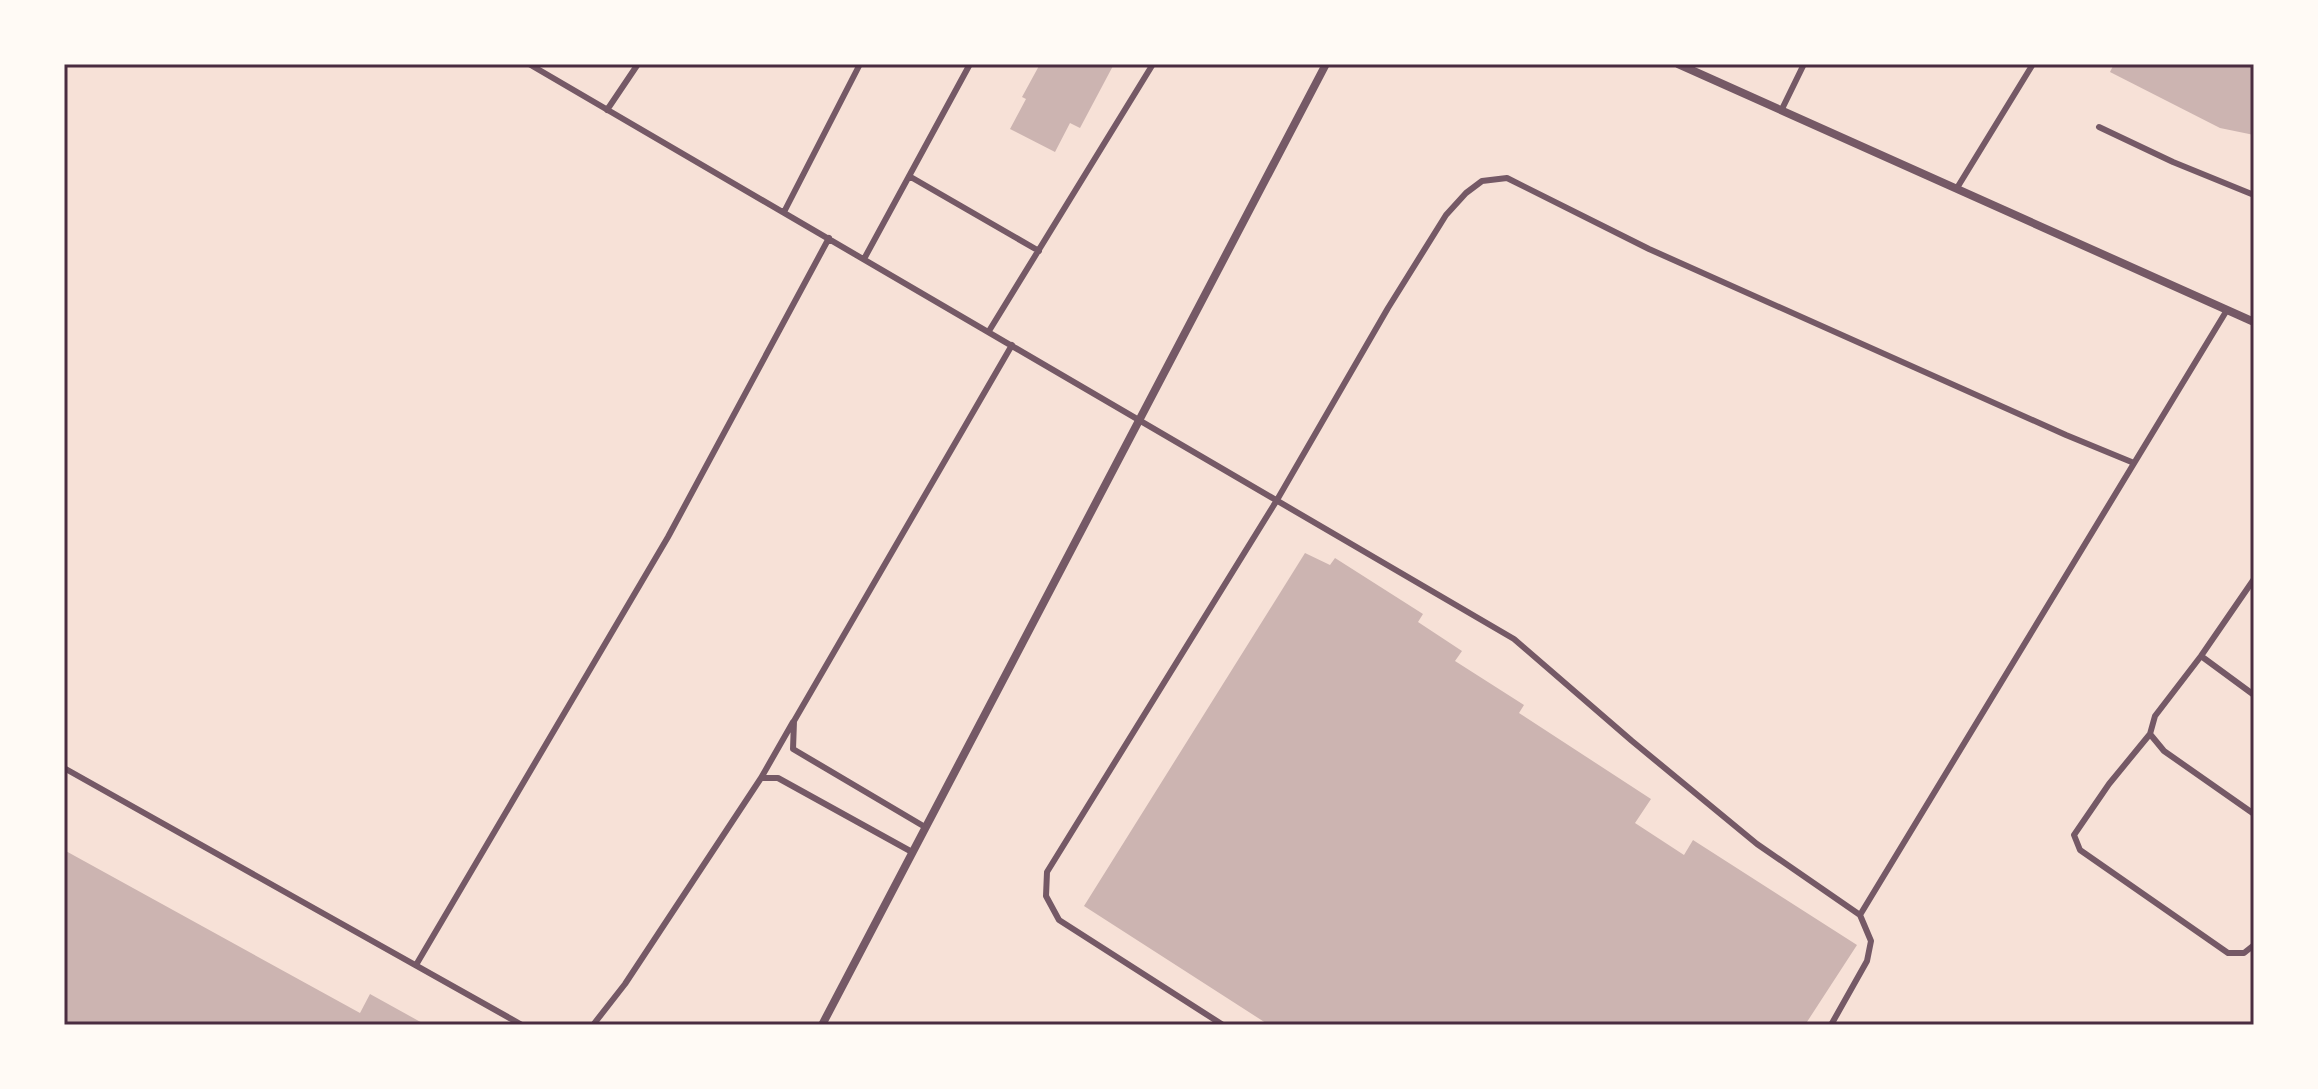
<svg xmlns="http://www.w3.org/2000/svg" width="2318" height="1089" viewBox="0 0 2318 1089" font-family="Lora,serif">
<rect width="100%" height="100%" fill="#f7e1d7"/>
<path fill="#ccb4b1" d="M1040,64H1114L1080,128L1070,123L1055,152L1010,129L1026,99L1022,97Z
M2114,64H2254V135L2220,128L2110,72Z
M1305,553L1330,565L1335,558L1423,614L1418,622L1462,651L1455,661L1524,705L1519,713L1651,799L1635,823L1684,855L1693,840L1857,945L1805,1025H1269L1084,906Z
M64,850L360,1013L370,994L426,1025H64Z"/>
<g fill="none" stroke-linecap="round" stroke-linejoin="round">
<path stroke="#755966" stroke-width="6" d="M529,64L1514,639L1632,741L1757,844L1860,915L2227,310
M1782,109L1804,64
M607,110L638,64
M2099,127L2173,162L2254,195
M909,176L1039,251
M1957,188L2033,64
M784,212L860,64
M864,259L970,64
M989,331L1153,64
M2254,579L2201,656L2155,716L2150,734L2164,751L2254,814
M2201,656L2254,695
M2150,734L2109,784L2074,835L2080,850L2228,953H2244L2254,945
M64,768L522,1025
M761,778L793,722
M925,827L793,749L794,721L1012,345
M416,965L668,537L829,238
M593,1025L625,984L761,778H778L912,852
M1223,1025L1059,920L1046,896L1047,872L1277,500L1388,308L1446,215L1466,193L1482,181L1507,178L1649,249L2066,435L2134,463
M1831,1025L1867,961L1871,941L1860,915"/>
<path stroke="#755966" stroke-width="8" d="M1678,64L2254,322
M822,1025L1326,64"/>
</g>
<rect width="2318" height="1089" fill="none" stroke="#fffaf5" stroke-width="132"/>
<rect x="66" y="66" width="2186" height="957" fill="none" stroke="#4a2c40" stroke-width="3"/>
</svg>
